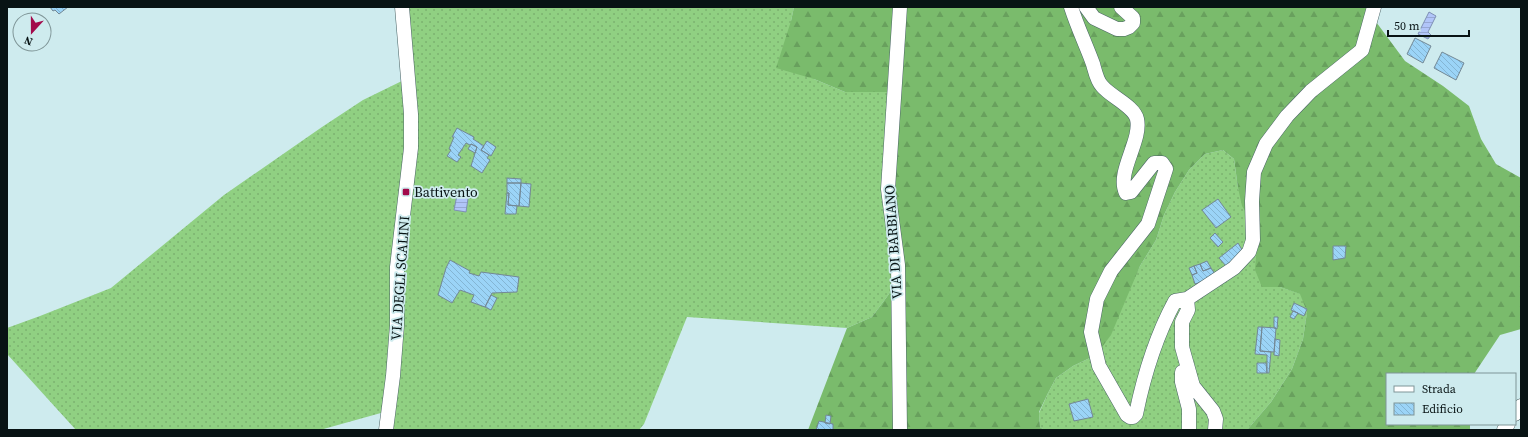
<svg xmlns="http://www.w3.org/2000/svg" width="1528" height="437" viewBox="0 0 1528 437" font-family="'Source Serif 4',serif">
<defs>
<pattern id="grass-dots" width="8" height="8" patternUnits="userSpaceOnUse"><rect width="8" height="8" fill="#90d082"/><path d="M2 2h.1M6 6h.1" fill="none" stroke="#7bb26f" stroke-width="1.8" stroke-linecap="round"/></pattern>
<pattern id="forest-firs" width="22" height="20" patternUnits="userSpaceOnUse"><rect width="22" height="20" fill="#7abb6c"/><path d="M5 1l3.5 6h-7zM16 11l3.5 6h-7z" fill="#68a05d"/></pattern>
<pattern id="water-rules" width="6" height="5" patternUnits="userSpaceOnUse"><rect width="6" height="5" fill="#b1c5f9"/><path d="M0 2.5h6" fill="none" stroke="#97a8d5"/></pattern>
<pattern id="building-back-hatch" width="6" height="6" patternUnits="userSpaceOnUse"><rect width="6" height="6" fill="#9bd4f7"/><path d="M-1 5l2 2M0 0l6 6M5-1l2 2" fill="none" stroke="#84b5d3"/></pattern>
</defs>
<rect width="100%" height="100%" fill="#ceebee"/>
<path fill="url(#grass-dots)" d="M402,7H794L791,21L814,79L845,92H890L901,266L889,294L872,317L847,328L687,317L644,424L639,430H386L388,411L320,430H76L7,354V328L40,316L111,288L224,195L322,127L363,100L408,78Z
M1223,150L1234,159L1238,188L1280,287L1301,294L1307,312L1303,339L1292,369L1271,402L1247,430H1044L1040,427L1039,413L1048,393L1056,378L1073,366L1096,355L1140,266L1156,240L1164,215L1175,192L1189,170L1205,154Z"/>
<path fill="url(#forest-firs)" d="M794,7H1365L1405,61L1443,86L1469,106L1481,139L1496,164L1521,178V329L1500,335L1474,374H1387V424H1470V430H1247L1271,402L1292,369L1303,339L1307,312L1300,294L1280,287H1262L1255,270L1257,243L1253,223L1242,206L1238,188L1234,159L1223,150L1205,154L1189,170L1175,192L1164,215L1156,240L1140,266L1111,335L1096,355L1073,366L1056,378L1048,393L1039,412L1040,427L1044,430H808L847,328L872,317L889,294L901,266L892,197L890,92H845L814,79L776,68L791,21Z"/>
<path fill="url(#water-rules)" stroke="#7e90b4" d="M1429,12L1436,16L1428,32L1431,35L1428,39L1418,34Z
M458,190L469,192L466,212L454,210Z"/>
<path fill="url(#building-back-hatch)" stroke="#738895" d="M50,7H68L59,14L55,10L53,11Z
M1415,38L1431,46L1423,63L1407,54Z
M1442,52L1464,63L1456,80L1434,68Z
M457,128L474,137L473,139L484,146L481,150L489,155L487,158L490,160L482,173L471,166L477,147L471,144L470,145L466,143L458,155L461,157L457,162L447,156L451,150L449,149L454,137H452Z
M487,141L496,147L491,156L481,150Z
M471,144L477,147L475,153L468,149Z
M507,178L521,179V183H507Z
M507,183H521L519,206L508,205L509,193H507Z
M521,183L531,184L529,207L519,206Z
M507,193H509L508,205L517,206L516,214H505Z
M1218,199L1231,217L1216,228L1202,210Z
M1215,233L1223,242L1218,247L1210,238Z
M1238,243L1244,253L1227,267L1219,258Z
M1333,246H1346L1345,258L1333,260Z
M450,260L470,271L469,273L479,276L481,272L519,277L517,292L492,293L485,307L471,302L474,295L460,290L452,303L438,295L446,268Z
M1207,261L1211,268L1203,271L1200,264Z
M1200,264L1203,271L1211,268L1215,274L1208,280L1195,284L1192,275L1197,273L1194,266Z
M1194,266L1197,273L1192,275L1189,268Z
M491,295L497,298L491,310L485,307Z
M1294,303L1307,309L1304,316L1291,310Z
M1293,311L1298,313L1294,319L1290,317Z
M1274,317H1278L1277,329L1274,328Z
M1258,327H1262L1260,351L1271,352L1269,373H1267V355L1255,354Z
M1262,327L1276,328L1274,352L1260,351Z
M1275,339L1280,340L1279,356L1274,355Z
M1257,363H1266L1267,373H1257Z
M1088,399L1093,417L1074,421L1069,404Z
M826,415L831,416L830,424L825,423Z
M819,421L833,424V430H816Z"/>
<g fill="none" stroke-linecap="round" stroke-linejoin="round">
<g stroke="#4a6466" stroke-width="15">
<path id="minor" d="M1071,7C1077,26 1086,45 1093,64C1095,71 1097,81 1102,86C1111,97 1134,106 1137,119C1142,141 1116,172 1126,193L1131,192L1154,163H1162L1166,169L1148,224L1111,271L1097,299L1091,332L1099,366L1127,415L1130,417H1133L1136,414C1144,375 1156,336 1175,301L1187,299L1234,268L1249,252L1253,240L1252,201L1254,172L1266,144L1287,116L1311,91L1362,50L1374,7
M1086,7L1094,18L1117,29H1124L1129,27L1133,23V18L1121,7
M1187,299L1188,310L1182,322V347L1193,386L1213,411L1216,419L1215,430
M1182,372V382L1189,409V430
M1515,414L1521,406
M386,430L393,376L397,325V267L411,148V114L402,7
M900,430L898,265L888,189L900,7
M1504,430L1508,424"/>
</g>
<use href="#minor" stroke="#fff" stroke-width="14"/>
</g>
<rect fill="#a20a4b" stroke="#ceebee" stroke-width="1.5" x="402" y="188" width="8" height="8" rx="2"/>
<g text-anchor="middle" stroke-width="3.5" stroke-linejoin="round" paint-order="stroke">
<g font-size="14" fill="#081314" stroke="#ceebee" text-anchor="start">
<text x="414" y="197">Battivento</text>
</g>
<g font-size="14" fill="#081314" stroke="#ceebee">
<text transform="translate(893 242) rotate(-94)" y="5">VIA DI BARBIANO</text>
<text transform="translate(400 278) rotate(-86)" y="5">VIA DEGLI SCALINI</text>
</g>
</g>
<rect width="1528" height="437" fill="none" stroke="#081314" stroke-width="16"/>
<rect x="1386" y="373" width="130" height="52" fill="#ceebee" stroke="#7f9597"/>
<rect x="1394" y="386" width="20" height="6" fill="#ffffff" stroke="#7f9597"/>
<text x="1422" y="393" font-size="12" fill="#081314">Strada</text>
<rect x="1394" y="403" width="20" height="12" fill="url(#building-back-hatch)" stroke="#7f9597"/>
<text x="1422" y="413" font-size="12" fill="#081314">Edificio</text>
<g transform="translate(32 32) rotate(201)"><circle r="19" fill="#ceebee" stroke="#7f9597"/>
<path d="M0-3L7 15L0 10L-7 15Z" fill="#a20a4b"/>
<text y="-6" font-size="11" font-weight="bold" text-anchor="middle" fill="#081314">N</text>
</g>
<path d="M1388 30v6h81v-6" fill="none" stroke="#081314" stroke-width="2"/>
<text x="1394" y="30" font-size="12" fill="#081314" stroke="#ceebee" stroke-width="3" paint-order="stroke">50 m</text>
</svg>
